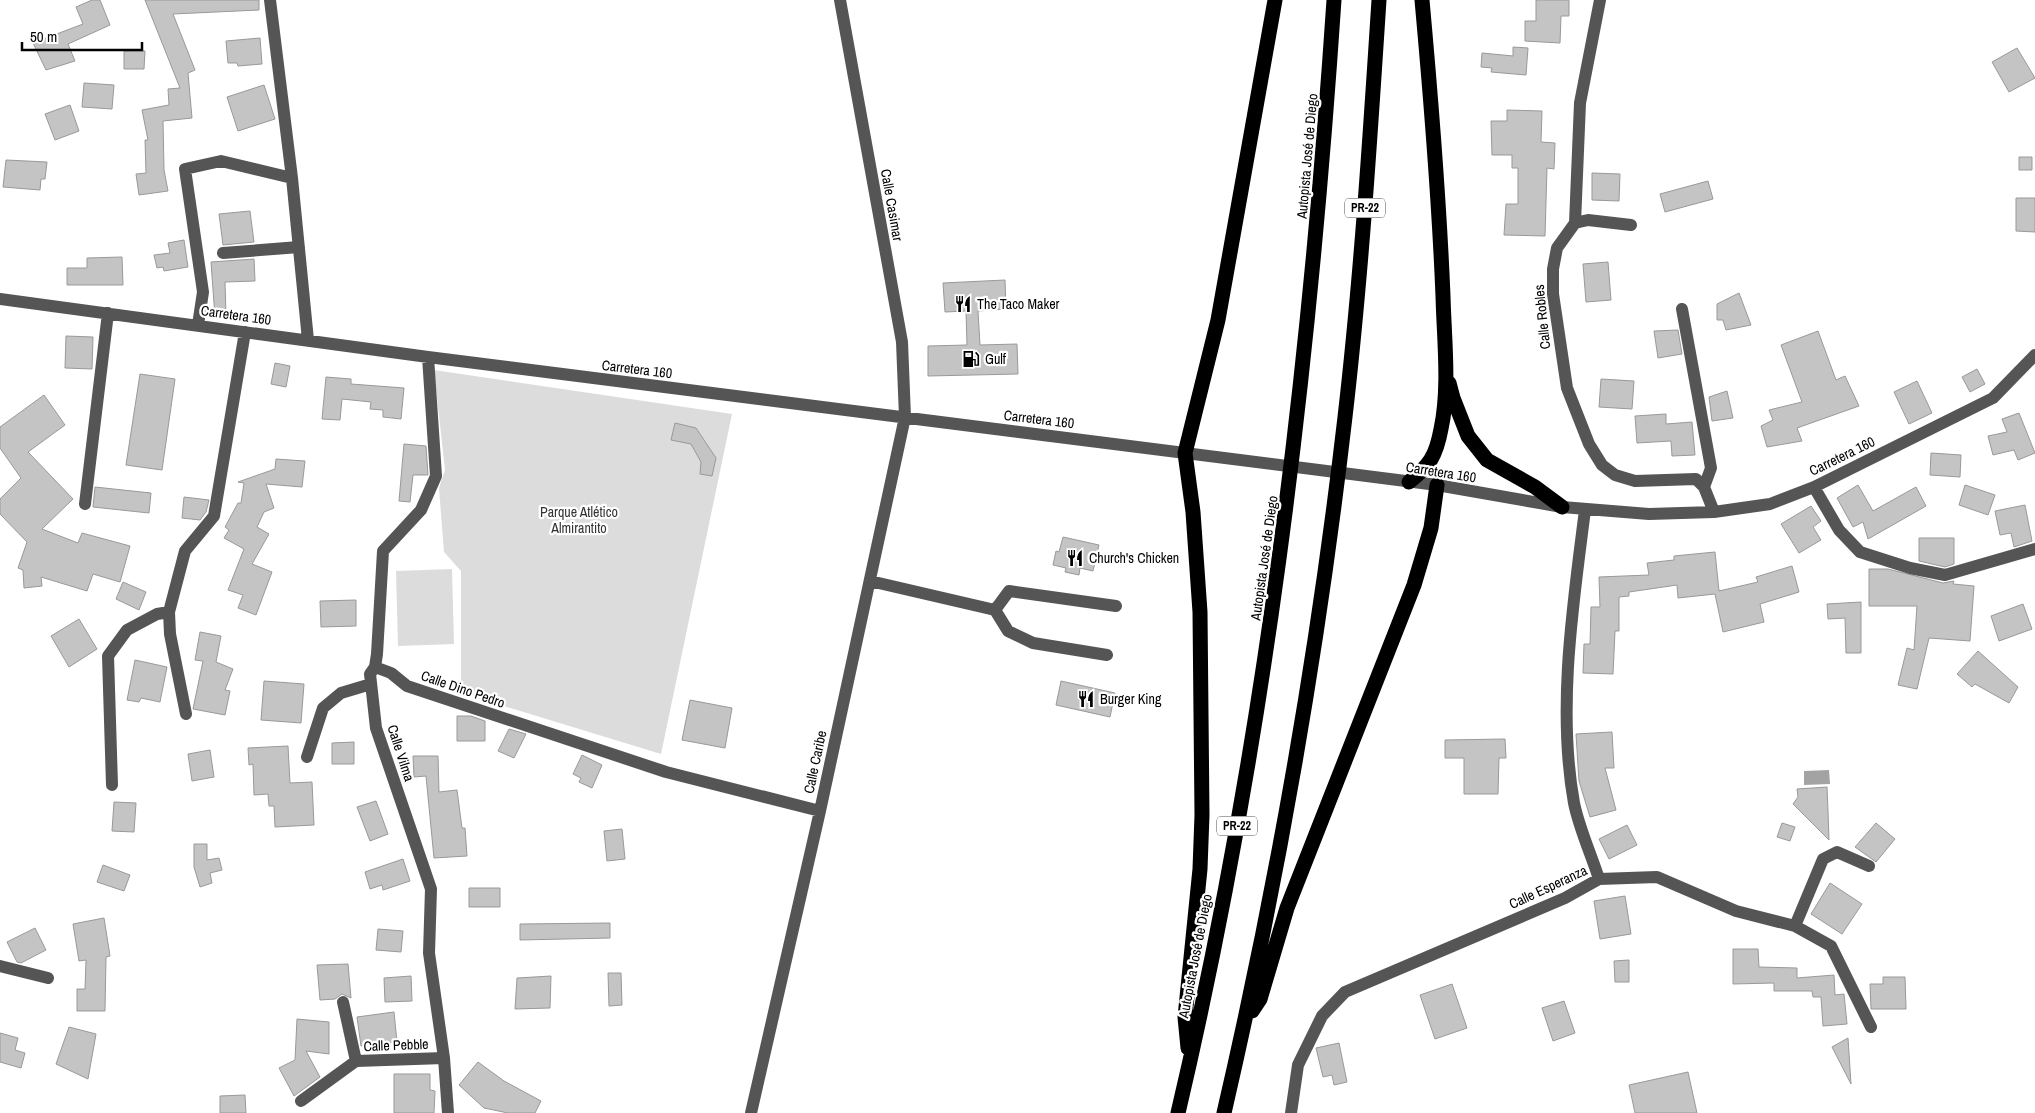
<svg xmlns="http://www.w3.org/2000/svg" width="2035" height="1113" viewBox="0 0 2035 1113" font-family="'Archivo Narrow',sans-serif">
<rect width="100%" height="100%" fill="#fff"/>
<path fill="#dcdcdc" d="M434,370L732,414L661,754L461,693V571L444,552L439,488L445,470Z
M452,569L454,644L398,646L396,571Z"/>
<path fill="#a3a3a3" d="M1829,770L1830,784L1804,785V771Z"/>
<path fill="#c4c4c4" stroke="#999" d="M92,0H100L110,25L68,44L75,61L46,70L33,43L83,24L76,7Z
M145,0H259V10L173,14L195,70L188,73L192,118L163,121L164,170L168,191L139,195L136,174L146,173L145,140H148L142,110L169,105L168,89L180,88Z
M1536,0H1569V16H1561L1560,43L1525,41V21H1536Z
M260,38L262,64L238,66L237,63H228L226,41Z
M1513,47L1528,48L1526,75L1491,72L1492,68L1481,67L1482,53L1513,56Z
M2017,48L2035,78L2009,92L1992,62Z
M124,51H145L144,69H124Z
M84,83L114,85L112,109L82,107Z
M264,85L275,119L238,131L227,97Z
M70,105L79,131L55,140L45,114Z
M1507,110L1542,111L1541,142L1555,143L1554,169L1547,168L1545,236L1504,235L1506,204H1518V168H1512V155H1492L1491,121H1507Z
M2019,157H2032V170H2019Z
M6,160L47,162L45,179H41L40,190L3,187Z
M1592,173L1620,174L1619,201L1592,200Z
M1708,181L1713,199L1665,212L1660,194Z
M2016,198H2035V232L2016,231Z
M250,211L254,242L223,245L219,214Z
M184,240L188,267L164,271L163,267L157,268L154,255L170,253L168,243Z
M122,257L123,285H67V268H87V258Z
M254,259L255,281L225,282L226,316L215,317L211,262Z
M1608,262L1611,300L1586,302L1583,264Z
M1005,280L1006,309L978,311L980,345L1017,344L1018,374L928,376V346L967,345L966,311L945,312L943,283Z
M1739,293L1751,325L1726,330L1723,320H1717V304Z
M1678,330L1682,354L1658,358L1654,331Z
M1818,331L1836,380L1845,376L1859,406L1797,428L1802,441L1767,447L1761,426L1773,420L1769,410L1802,402L1781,345Z
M66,336L93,337L92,369L65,368Z
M275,363L290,366L286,387L271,384Z
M1977,369L1985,384L1970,392L1962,377Z
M140,374L175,379L162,470L126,465Z
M326,377L351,379V384L404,388L401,419L383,417V410L370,409L371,402L342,399L340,420L322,419Z
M1601,379L1634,381L1632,409L1599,407Z
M1917,381L1932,413L1909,424L1894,392Z
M1727,391L1733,418L1712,421L1709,397Z
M44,395L65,425L28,452L73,499L42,529L78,543L82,533L130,546L120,582L93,574L87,591L41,577L42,586L24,588L23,570L18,568L27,542L0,514V499L21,478L0,448V427Z
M2019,413L2035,453L2018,460L2014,450L1993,455L1988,436L2007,432L2002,419Z
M1666,414V424L1692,422L1695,455L1672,456L1671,441L1637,443L1635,416Z
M675,423L696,428L716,458L712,476L700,474L701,462L691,444L671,440Z
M404,444L426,446L428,475H413L410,502L399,501Z
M1931,453L1961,455L1960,477L1930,475Z
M276,459L305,461L302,487L266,484L274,508L264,512L257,527L269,534L252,564L272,572L256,615L238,608L243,595L228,590L244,549L224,538L229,530L225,527L238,503H241L244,483L238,482L275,469Z
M1858,485L1873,511L1916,487L1926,506L1868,539L1863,522L1853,527L1837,498Z
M1965,485L1995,495L1988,515L1959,505Z
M95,487L151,493L149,513L93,507Z
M184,497L209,500L206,512L200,520L182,518Z
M2025,505L2032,541L2014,547L2011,533L2000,535L1995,511Z
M1811,506L1821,521L1813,527L1821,540L1799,553L1781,524Z
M1063,537L1099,545L1093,571L1080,568L1079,575L1065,572L1066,568L1053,565L1056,551L1059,552Z
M1919,538H1954V564L1945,567L1919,561Z
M1715,552L1719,591L1758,582L1756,577L1792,566L1799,592L1760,604L1764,622L1723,632L1715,594L1678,598L1677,585L1629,592V596L1619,597V631H1615L1613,674L1583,673L1584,644H1590L1591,607H1600L1599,577L1649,575L1647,563L1674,560V556Z
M1869,569H1888L1943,583L1954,581L1953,584L1974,586L1970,641L1929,638L1917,689L1898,685L1907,648L1914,650L1917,606H1869Z
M123,582L146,592L139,610L116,599Z
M356,600V626L321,627L320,601Z
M1861,602V653H1846L1845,618L1828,619L1827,604Z
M2023,604L2032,629L1999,641L1991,616Z
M79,619L97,649L69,667L51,636Z
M200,632L221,636L216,662L233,669L225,690L230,691L225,715L193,709L203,661L195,660Z
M1978,651L2018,687L2009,703L1975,684L1972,687L1957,674Z
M135,660L167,667L160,702L141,698L139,702L127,700Z
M264,681L304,684L301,723L261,720Z
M1061,681L1115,693L1110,717L1056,705Z
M690,700L732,708L725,748L682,740Z
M457,716H471L485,721V741H457Z
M509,729L526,734L514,758L498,751Z
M1612,732L1614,768H1605L1616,810L1590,817L1579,781L1576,734Z
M1505,739L1506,758H1499L1498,794H1464V758H1445V740Z
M354,742V764H332V743Z
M288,746L290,783L312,782L314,825L275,827L274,806H269L268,794L254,795L253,764L249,765L248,748Z
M210,750L214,777L192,781L188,754Z
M582,755L602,765L592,788L579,782L581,778L573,774Z
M413,756H438L439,792L457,790L462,828H465L467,856L434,858L426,776L414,777Z
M1827,787L1828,811L1829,840L1793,804L1798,797L1797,789Z
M376,801L388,834L370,841L357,807Z
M114,802L136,803L134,832L112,831Z
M1782,823L1795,827L1790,841L1777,837Z
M1876,823L1895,839L1876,862L1855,847Z
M1627,825L1637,845L1609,859L1599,839Z
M622,829L625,859L607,861L604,831Z
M194,844H207V860L219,858L222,870L210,873L212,883L200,887L194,867Z
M403,859L410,881L383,890L382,885L370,889L365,872Z
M103,865L130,875L124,891L97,882Z
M1830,883L1862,904L1842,934L1811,914Z
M469,888H500V907H469Z
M1625,896L1631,934L1600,939L1594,901Z
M104,918L110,956L106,957L105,1011H77V989H85L86,960L79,961L73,924Z
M610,923V938L520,940V924Z
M35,928L46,950L21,963L17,962L7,942Z
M378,929L403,931L401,952L376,950Z
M1733,949H1758L1759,967L1797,968V978L1834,975L1835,995L1844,994L1847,1024L1823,1026L1821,997H1813L1812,991H1774V983L1733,984Z
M1629,960V982H1615L1614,961Z
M348,964L351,998L342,994L335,999L320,1000L317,965Z
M608,973H621L622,1005L609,1006Z
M411,976L412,1001L385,1002L384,978Z
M551,976L550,1008L515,1009L517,978Z
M1883,977H1905L1906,1009H1871L1870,984H1883Z
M1452,984L1467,1028L1435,1039L1420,995Z
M1564,1001L1575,1033L1553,1041L1542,1008Z
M394,1012L397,1042L361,1046L357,1017Z
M297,1019L329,1022V1054L306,1051L320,1077L294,1096L279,1068L295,1060Z
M69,1027L96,1034L88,1079L56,1064Z
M0,1033L18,1038L15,1050L25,1053L21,1068L0,1062Z
M1848,1038L1851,1084L1832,1047Z
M1339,1043L1347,1082L1334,1085L1332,1075L1323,1077L1316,1048Z
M478,1062L504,1081L541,1101L535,1113H508L484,1108L459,1085Z
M1688,1072L1697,1113H1635L1629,1085Z
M394,1074H430V1090L435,1091L434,1113H394Z
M245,1095L246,1113H220V1096Z"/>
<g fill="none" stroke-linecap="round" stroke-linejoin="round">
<path stroke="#555" stroke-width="12" d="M270,0L292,178L308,340
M1600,0L1580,103L1575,223L1557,248L1553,269V294L1567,388L1589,444L1602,465L1615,475L1635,481L1696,479L1704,487L1714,512
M1575,223L1588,220L1631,225
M223,253L299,247
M0,299L428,357L1437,485L1562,507L1649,514L1714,512L1770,504L1814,487L1993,398L2035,355
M1682,309L1711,468L1704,487
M198,325L203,292L185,169L221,161L292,178
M428,357L436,476L421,510L383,551L377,654L375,667L370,674L376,728L431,889L429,953L444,1058L448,1113
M1814,487L1839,530L1860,552L1910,568L1945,575L2035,549
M85,504L108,313
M870,581L995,610L1008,631L1033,643L1107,655
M995,610L1009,591L1116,606
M375,667L391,673L407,686L666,772L820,811
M186,714L170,634L169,612L185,551L214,516L245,332
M307,757L323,708L341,693L371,684
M112,785L108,656L127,630L157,614L169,612
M1599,879L1657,877L1736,911L1795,926L1831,946L1871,1027
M1795,926L1823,859L1837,852L1869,866
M0,966L48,978
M343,1002L356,1061
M301,1101L356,1061L444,1058
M751,1113L820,811L905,417L902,342L840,0
M1291,1113L1298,1065L1322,1016L1345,992L1565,898L1599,879C1591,854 1579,828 1574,803C1557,709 1573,604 1585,510"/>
<path stroke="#000" stroke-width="15" d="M1449,383L1453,398L1468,436L1487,460L1535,487L1562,507
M1409,482C1430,465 1436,456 1441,429C1450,388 1444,338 1443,296C1439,197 1431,99 1422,0
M1252,1011L1260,999L1287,908L1414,585L1431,528L1437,485
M1188,1048L1185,1017L1200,869L1202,815L1200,612L1193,512L1185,453L1218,320L1275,0
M1178,1113C1264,747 1309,374 1334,0
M1224,1113C1277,884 1318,650 1345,417C1361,279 1370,139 1379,0"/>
</g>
<defs>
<g id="restaurant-bare" transform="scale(1.35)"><path d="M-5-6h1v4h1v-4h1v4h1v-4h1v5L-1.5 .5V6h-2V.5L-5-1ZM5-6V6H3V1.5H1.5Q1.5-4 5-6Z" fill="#000" stroke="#fff" stroke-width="2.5" paint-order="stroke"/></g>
<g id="fuel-bare" transform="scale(1.35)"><path d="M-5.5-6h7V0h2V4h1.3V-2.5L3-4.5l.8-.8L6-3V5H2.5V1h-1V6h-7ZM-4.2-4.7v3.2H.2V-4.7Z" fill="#000" stroke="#fff" stroke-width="2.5" paint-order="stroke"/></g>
</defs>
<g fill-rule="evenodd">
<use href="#restaurant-bare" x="963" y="304"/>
<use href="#fuel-bare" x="971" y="359"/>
<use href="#restaurant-bare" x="1075" y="558"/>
<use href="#restaurant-bare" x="1086" y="699"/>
</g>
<g text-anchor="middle" stroke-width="4.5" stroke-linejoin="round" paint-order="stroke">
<g fill="#fff" stroke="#4c4c4c" stroke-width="1">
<rect x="1345" y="198.5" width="40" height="19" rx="4"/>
<rect x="1217" y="816.5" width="40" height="19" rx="4"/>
</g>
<g font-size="12" font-weight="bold" fill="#000">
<text x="1365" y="212">PR-22</text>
<text x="1237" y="830">PR-22</text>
</g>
<g font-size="14" fill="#000" stroke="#fff">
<text transform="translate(1307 156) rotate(-85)" y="5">Autopista José de Diego</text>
<text transform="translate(892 205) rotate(80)" y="5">Calle Casimar</text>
<text transform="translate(236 315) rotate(8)" y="5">Carretera 160</text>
<text transform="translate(1542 317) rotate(-96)" y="5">Calle Robles</text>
<text transform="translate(637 369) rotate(7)" y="5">Carretera 160</text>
<text transform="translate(1039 419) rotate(7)" y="5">Carretera 160</text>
<text transform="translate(1842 456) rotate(-26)" y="5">Carretera 160</text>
<text transform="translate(1441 472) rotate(9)" y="5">Carretera 160</text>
<text transform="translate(1264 558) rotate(-82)" y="5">Autopista José de Diego</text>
<text transform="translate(463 689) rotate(19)" y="5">Calle Dino Pedro</text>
<text transform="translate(401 753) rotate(72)" y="5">Calle Vilma</text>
<text transform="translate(815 762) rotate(-78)" y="5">Calle Caribe</text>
<text transform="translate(1548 887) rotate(-25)" y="5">Calle Esperanza</text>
<text transform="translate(1195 956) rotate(-79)" y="5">Autopista José de Diego</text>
<text transform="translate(396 1045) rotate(-2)" y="5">Calle Pebble</text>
</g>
<g font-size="14" fill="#000" stroke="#fff" text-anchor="start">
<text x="977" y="309">The Taco Maker</text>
<text x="985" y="364">Gulf</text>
<text x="1089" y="563">Church's Chicken</text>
<text x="1100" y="704">Burger King</text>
</g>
<g font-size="14" fill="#333" stroke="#fff">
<text x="579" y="517">Parque Atlético<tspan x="579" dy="16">Almirantito</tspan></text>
</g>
</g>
<path d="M22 42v8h120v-8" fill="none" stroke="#000000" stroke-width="2.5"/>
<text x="30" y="42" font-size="15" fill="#000000" stroke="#ffffff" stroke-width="4" paint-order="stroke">50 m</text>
</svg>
